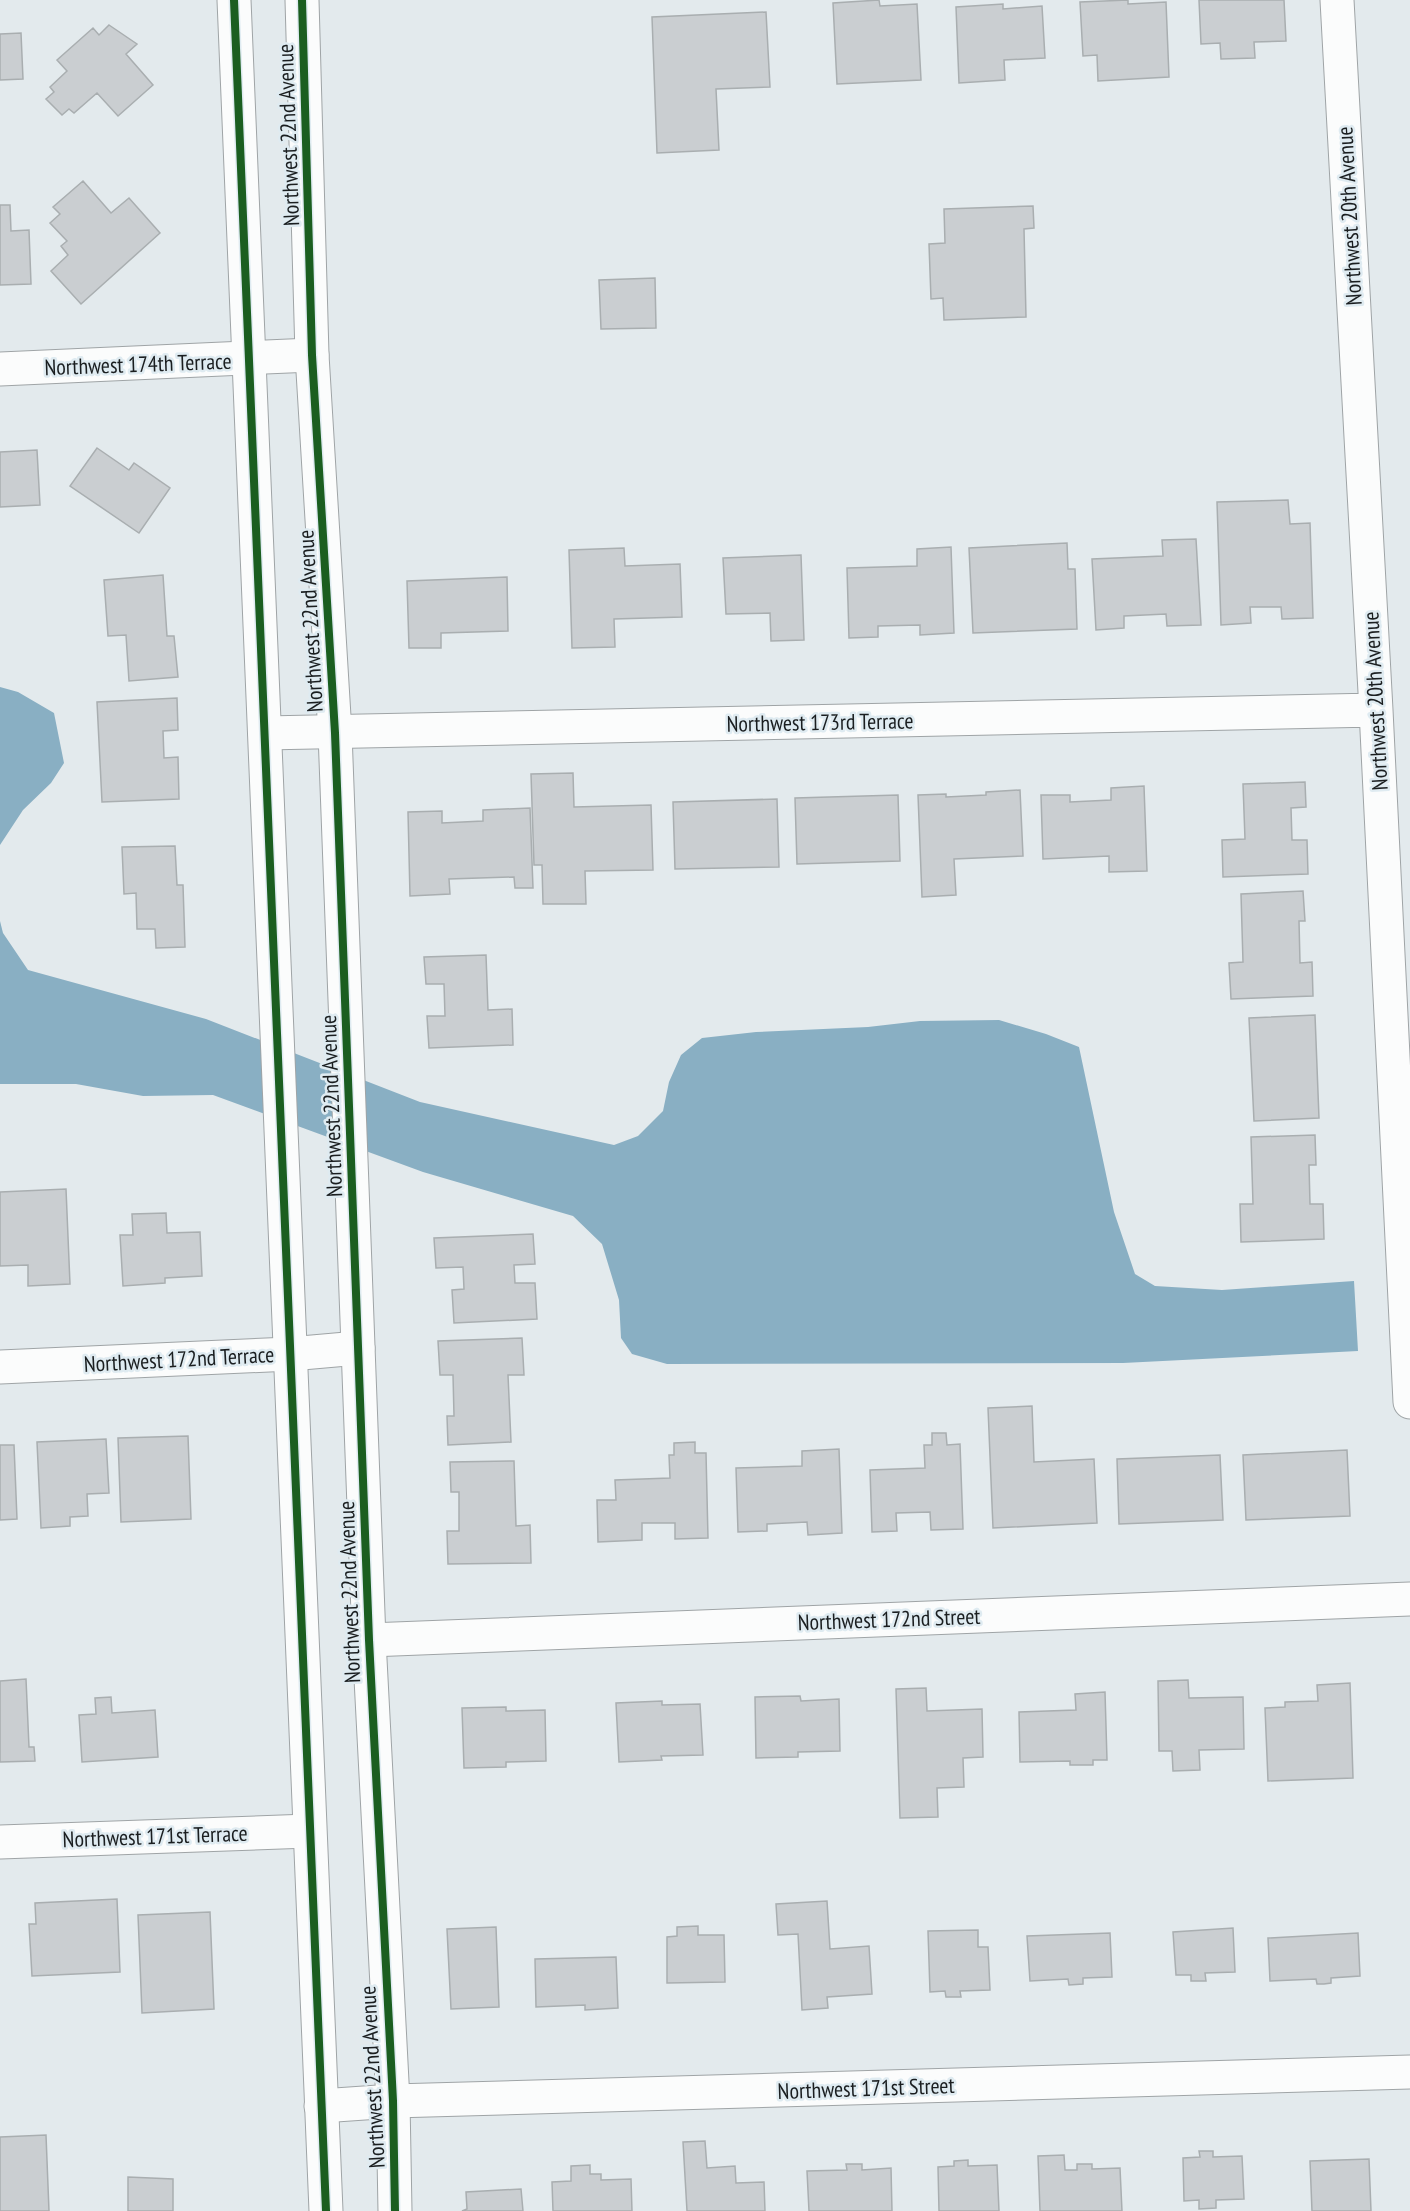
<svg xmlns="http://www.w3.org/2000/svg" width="1410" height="2211" viewBox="0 0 1410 2211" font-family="'PT Sans Narrow',sans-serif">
<rect width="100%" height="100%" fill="#e3eaed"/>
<path fill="#89afc3" d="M0,687L18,692L54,713L64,763L51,783L23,810L0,845Z
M0,921L3,933L28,970L206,1019L420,1102L614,1145L638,1136L663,1111L669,1082L681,1055L702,1038L756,1032L868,1027L920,1021L999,1020L1046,1034L1079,1047L1114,1212L1135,1274L1155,1286L1222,1290L1354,1281L1358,1351L1123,1363L667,1364L632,1354L621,1338L619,1300L602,1244L573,1216L423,1172L213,1095L143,1096L76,1084H0Z"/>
<path fill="#caced1" stroke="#a9aeb0" stroke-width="1.5" d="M879,0L880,6L917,4L921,80L837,84L833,3Z
M1128,0V4L1166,2L1169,77L1098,81L1097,55L1083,56L1080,2Z
M1199,0H1284L1286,41L1254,42L1255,58L1221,59L1220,43L1201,44Z
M1003,4V9L1042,6L1045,58L1004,60L1005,80L959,83L956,7Z
M766,12L770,87L716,89L719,150L657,153L652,17Z
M109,25L137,44L126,54L153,85L118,116L97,93L74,113L69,109L62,115L46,99L54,92L50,87L67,71L57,60L93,28L99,35Z
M21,33L23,79L0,80V34Z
M83,181L111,213L129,198L160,233L81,304L51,271L68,255L61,246L67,241L50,223L60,214L53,207Z
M0,205H10L11,231L29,230L31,284L0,285Z
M1033,206L1034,228L1024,229L1026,317L944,320L943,298L931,299L929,244L945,243L944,209Z
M655,278L656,328L601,329L599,280Z
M97,448L129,470L134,463L170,488L139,533L70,486Z
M37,450L40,505L0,507V452Z
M1288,500L1290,524L1310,523L1313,618L1282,619L1281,607H1250L1251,623L1221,625L1217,502Z
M1196,539L1201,625L1167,626L1166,614L1124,616V628L1096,630L1092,559L1163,556L1162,540Z
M1067,543L1068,569H1075L1077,629L973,633L969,548Z
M951,547L954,633L920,635V625L878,626V637L849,638L847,568L917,566V549Z
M624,548L625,566L680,564L682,617L614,619L615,647L572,648L569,550Z
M801,555L804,640L771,641L770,613L726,614L723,558Z
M163,575L167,636H174L178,677L129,681L126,635L108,636L104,580Z
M507,577L508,631L441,633V648H409L407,581Z
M177,698L178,730L163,731L164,758L178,757L179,799L102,802L97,702Z
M573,773L574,807L651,805L653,870L585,871L586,904H543L542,865H534L531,774Z
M1305,782L1306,807L1291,808L1292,840H1307L1308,874L1223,877L1222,840L1245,839L1243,784Z
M1144,786L1147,871L1109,872V856L1043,859L1041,795H1070V802L1111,800V788Z
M1020,790L1023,856L954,859L956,895L922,897L918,795L946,794V797L986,795V792Z
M898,795L900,861L797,864L795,798Z
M777,799L779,867L675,869L673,802Z
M530,808L533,888H515L514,877L449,879L450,894L410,896L408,812L442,811V823L483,821V810Z
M175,846L177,885H183L185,947L156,948L155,929H137L136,893L124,894L122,847Z
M1303,891L1305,921H1299L1300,963L1312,962L1313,996L1231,999L1229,963L1243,962L1241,894Z
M486,955L488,1010L512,1009L513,1045L429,1048L427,1016H445L444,984H426L424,957Z
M1315,1015L1319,1118L1254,1121L1249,1018Z
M1315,1135L1316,1165H1309L1310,1204H1323L1324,1239L1241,1242L1240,1204H1253L1251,1137Z
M66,1189L70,1284L28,1286V1265L0,1266V1192Z
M166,1213L167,1233L200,1232L202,1276L165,1278V1283L123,1286L120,1235H133L132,1214Z
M533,1234L535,1264L514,1265L515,1283H535L537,1319L454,1323L452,1290L464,1289L463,1267L436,1268L434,1238Z
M522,1338L524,1375H508L511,1442L448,1445L447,1416H454L453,1375H440L438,1341Z
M1032,1406L1034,1462L1094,1459L1097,1523L993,1528L988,1408Z
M932,1433H946L947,1445L960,1444L963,1529L931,1530L930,1512L896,1513L897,1531L872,1532L870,1470L925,1468L924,1445H932Z
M188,1436L191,1519L121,1522L118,1438Z
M106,1439L109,1493L87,1494L88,1516L70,1517V1526L41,1528L37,1442Z
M695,1442V1453H706L708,1538L675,1539V1523H642V1540L598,1542L597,1500H616L615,1480L670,1478L669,1455H674V1443Z
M0,1445H14L17,1519L0,1520Z
M839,1449L842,1533L808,1535L807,1522L767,1524V1531L738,1532L736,1468L802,1466V1451Z
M1347,1450L1350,1516L1246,1520L1243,1455Z
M1220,1455L1223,1520L1119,1524L1117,1459Z
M514,1461L516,1526L530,1525L531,1563L448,1564L447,1531H459V1492H451L450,1462Z
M26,1679L29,1747H34L35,1761L0,1762V1681Z
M1188,1680L1189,1698L1243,1697L1244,1749L1199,1750L1200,1770L1173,1771L1172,1751H1159L1158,1681Z
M1350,1683L1353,1778L1268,1781L1265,1708L1285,1707V1702L1318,1701L1317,1685Z
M926,1688L927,1711L982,1709L983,1757L963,1758L964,1787L937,1788L938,1817L900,1818L896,1689Z
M1105,1692L1107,1760H1093V1765H1070V1761L1020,1762L1019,1712L1076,1710L1075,1694Z
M800,1696L801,1701L839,1699L840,1751L798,1752V1757L756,1758L755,1697Z
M111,1697L112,1713L155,1710L158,1757L82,1762L79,1715L96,1714L95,1698Z
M662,1701V1705L700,1704L703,1755L661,1756L662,1760L619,1762L616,1703Z
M506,1707V1711L545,1710L546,1761L506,1762V1767L464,1768L462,1708Z
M117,1899L120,1972L32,1976L29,1924H36L35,1903Z
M827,1901L830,1949L869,1946L872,1994L827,1997L828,2008L802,2010L798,1934L778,1935L776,1904Z
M210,1912L214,2009L142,2013L138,1915Z
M698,1926V1935H724L725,1982L667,1983V1937L677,1936V1927Z
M496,1927L499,2007L451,2009L447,1929Z
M1233,1928L1235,1972L1205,1973L1206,1981H1191V1975H1176L1173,1932Z
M978,1930V1947H988L990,1990L960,1991L961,1997H946L945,1991L930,1992L928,1931Z
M1110,1933L1112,1977L1083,1978V1984L1069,1985L1068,1979L1030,1981L1027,1936Z
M1358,1933L1360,1976L1331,1978V1983L1324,1984H1317L1316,1979L1270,1981L1268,1938Z
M616,1957L618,2008L585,2010V2005L536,2007L535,1959Z
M46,2135L49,2211H0V2137Z
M705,2141L707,2168L735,2166L736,2183L764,2182L765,2211H687L683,2142Z
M1199,2151H1213V2157L1242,2156L1244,2199L1216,2200V2208L1199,2209V2200L1184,2201L1183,2158L1200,2157Z
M1064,2155L1065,2170H1077V2164H1092V2169L1120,2168L1122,2211H1040L1038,2156Z
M1369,2159L1371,2211H1312L1310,2161Z
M968,2160V2166L997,2165L999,2211H939L938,2167L954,2166V2161Z
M846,2164H862V2170L891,2168L892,2211H809L807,2171L847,2170Z
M590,2165V2174H601V2180L631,2179L632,2211H553L552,2182L571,2181V2166Z
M128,2177L173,2179V2211H128Z
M521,2189L523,2211H462L467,2209L466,2192Z"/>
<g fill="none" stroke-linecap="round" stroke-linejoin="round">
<g stroke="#9fa4a6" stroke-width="35">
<path id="minor" d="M1337,0L1376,710L1410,1402
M0,369L312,355
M265,733L1376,710
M0,1367L290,1354L358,1348
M369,1640L1410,1599
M0,1842L309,1831
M321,2106L393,2101L1410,2072"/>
</g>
<g stroke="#9fa4a6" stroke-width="35">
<path id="major" d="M234,0L326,2211
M302,0L312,355L335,733L369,1640L393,2101L395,2211"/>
</g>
<use href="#minor" stroke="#fbfcfc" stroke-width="33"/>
<use href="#major" stroke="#fbfcfc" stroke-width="33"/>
<g stroke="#dfebf1" stroke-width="11">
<path id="cycleway" d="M234,0L326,2211
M302,0L312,355L335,733L369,1640L393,2101L395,2211"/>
</g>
<use href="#cycleway" stroke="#1b5e20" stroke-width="8"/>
</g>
<g text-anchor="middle" stroke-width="5" stroke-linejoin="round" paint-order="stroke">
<g font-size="22" fill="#1a1e20" stroke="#dfebf1">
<text transform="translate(288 135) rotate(-92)" y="8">Northwest 22nd Avenue</text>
<text transform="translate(1349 216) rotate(-93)" y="8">Northwest 20th Avenue</text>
<text transform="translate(138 364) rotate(-2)" y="8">Northwest 174th Terrace</text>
<text transform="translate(310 621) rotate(-93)" y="8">Northwest 22nd Avenue</text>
<text transform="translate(1375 701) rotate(-93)" y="8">Northwest 20th Avenue</text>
<text transform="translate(820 722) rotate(-1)" y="8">Northwest 173rd Terrace</text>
<text transform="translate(331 1106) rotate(-92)" y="8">Northwest 22nd Avenue</text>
<text transform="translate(179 1359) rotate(-3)" y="8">Northwest 172nd Terrace</text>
<text transform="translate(349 1592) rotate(-92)" y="8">Northwest 22nd Avenue</text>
<text transform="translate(889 1619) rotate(-2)" y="8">Northwest 172nd Street</text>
<text transform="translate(155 1836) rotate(-2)" y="8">Northwest 171st Terrace</text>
<text transform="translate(372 2077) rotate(-93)" y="8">Northwest 22nd Avenue</text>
<text transform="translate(866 2088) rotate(-2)" y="8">Northwest 171st Street</text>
</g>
</g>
</svg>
